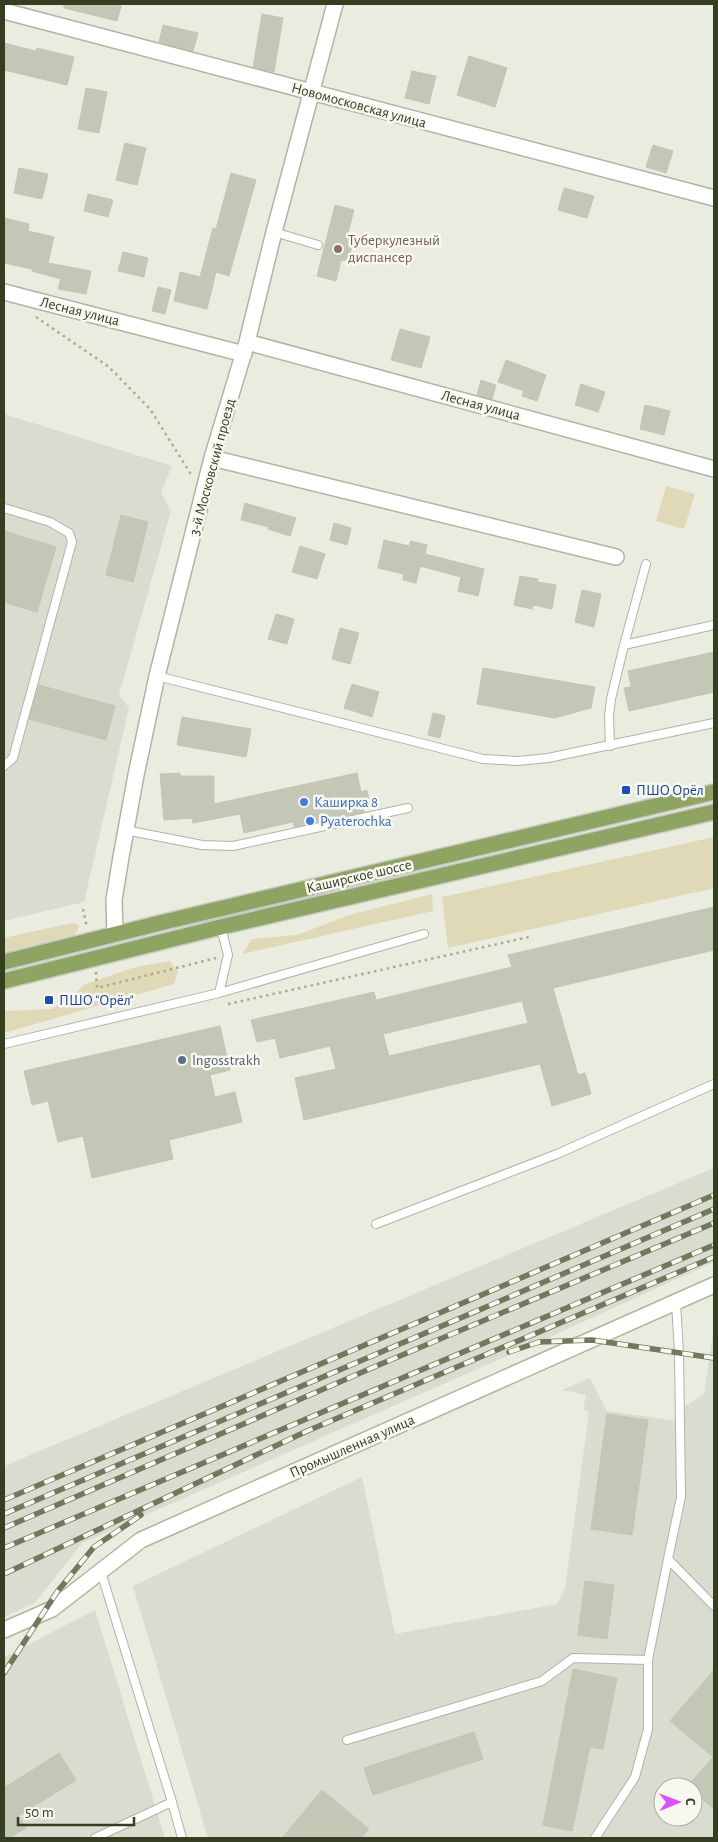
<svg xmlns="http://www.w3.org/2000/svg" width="718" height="1842" viewBox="0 0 718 1842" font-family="'Alegreya Sans',sans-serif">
<rect width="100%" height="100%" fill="#ebece0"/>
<path fill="#dadccf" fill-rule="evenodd" d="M4,414L172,466L161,493L171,511L119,695L129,708L84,902L4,921Z
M714,1168V1262L539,1342L82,1543L35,1603L4,1617V1466Z
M714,1326V1838H208L133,1586L362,1477L395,1634L557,1604L565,1589L589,1412L583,1410L586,1395L562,1390L590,1378L607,1411L677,1421L682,1408L704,1394ZM663,1787H693V1817H663Z
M95,1610L165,1838H4V1657Z"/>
<path fill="#dfd9b8" d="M666,486L695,494L684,529L656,521Z
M714,837V888L448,948L442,897Z
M432,894L433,911L242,954L252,939L297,935L349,915Z
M72,923L80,925L75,935L45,945L4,954V938Z
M170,961L178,972L174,984L4,1033V1011L52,1009L71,997L85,984L136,967Z"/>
<path fill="#c4c7b6" stroke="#c3c6b3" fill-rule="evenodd" d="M64,4H112L121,6L117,21L64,8Z
M262,14L283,18L274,72L253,67Z
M163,25L198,33L193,51L159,42Z
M4,43L36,51L37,48L74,57L67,85L4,70Z
M469,56L507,68L495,107L457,95Z
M412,71L436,76L429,104L405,98Z
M86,88L107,92L99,133L78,129Z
M125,143L146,148L137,185L116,180Z
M653,145L673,151L666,173L646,167Z
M19,168L48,174L42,199L14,193Z
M231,173L256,180L229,276L216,272L207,309L174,301L180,272L200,277L213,228L216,229Z
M564,188L594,196L587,218L558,210Z
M88,194L113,200L108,217L84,211Z
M335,205L354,210L347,236L354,238L348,261L341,260L336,281L317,276Z
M4,218L29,224L28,231L54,237L48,263L91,271L86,294L58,289L61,279L32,271V269L4,263Z
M123,252L148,258L144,277L118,271Z
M158,287L171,290L165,314L152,311Z
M400,329L430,337L421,368L391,360Z
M506,360L546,375L537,401L522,396L524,391L498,382Z
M481,380L496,385L492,399L477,395Z
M581,384L605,392L598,412L575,405Z
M645,405L670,411L664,435L640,429Z
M245,503L296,518L290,536L268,529L269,527L241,520Z
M121,515L148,522L133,582L106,575Z
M334,523L351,528L347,545L330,540Z
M4,531L56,547L37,612L4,602Z
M384,540L409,546L411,541L427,545L425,554L484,569L478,596L458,591L461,577L420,566L416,583L403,580L404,574L378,568Z
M300,546L325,554L317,579L292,572Z
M520,576L538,579V582L556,585L552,609L533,605L532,609L514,605Z
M582,590L601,594L594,627L575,622Z
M276,614L294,619L287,644L268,639Z
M340,628L359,633L350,664L332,659Z
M714,652V692L629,711L624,688L631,687L628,671Z
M483,668L595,687L591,708L554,718L477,704Z
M352,684L379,692L372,717L344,708Z
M39,685L115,706L106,740L29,719Z
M433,713L445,716L440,738L428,735Z
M182,717L251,729L246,757L177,745Z
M180,773V776H214V804L357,773L361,792L367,790L370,804L363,806L364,812L294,827L293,822L244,833L240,814L193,823L192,818L164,820L160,774Z
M714,907V950L553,988L578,1075L585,1073L591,1094L552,1106L540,1064L304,1120L295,1078L336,1069L330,1046L280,1058L275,1038L257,1042L251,1020L374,992L376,1000L512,967L508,955ZM522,1001L528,1023L389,1056L383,1034Z
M220,1026L230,1070L210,1075L215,1097L235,1092L242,1122L169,1140L173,1159L92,1178L83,1136L58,1142L48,1101L32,1105L24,1071Z
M607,1414L648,1420L632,1535L591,1529Z
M585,1581L614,1585L607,1639L578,1635Z
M573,1669L617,1678L603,1749L590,1747L572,1831L543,1825Z
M714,1670V1809L693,1791V1787L688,1786L713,1757L670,1721Z
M474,1732L483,1759L373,1795L364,1768Z
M59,1753L76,1780L18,1816L26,1828L9,1838H4V1788Z
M322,1790L369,1829L361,1838H282Z"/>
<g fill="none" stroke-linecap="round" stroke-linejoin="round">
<g stroke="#b0b4a3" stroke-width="10">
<path id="lane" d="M274,232L318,245
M4,508L50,522L69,533L72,542L13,758L4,766
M624,645L646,564
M157,676L483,759L518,761L548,758L714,723
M610,746L609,716L611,699L624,645L714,625
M125,830L202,845L233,846L408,808
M219,993L228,955L221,927
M4,1044L219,993L424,934
M376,1224L557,1154L714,1084
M676,1303L679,1353L681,1497L668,1559L714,1606
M347,1740L542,1681L573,1658L648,1660
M172,1802L182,1838
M95,1838L172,1802L101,1572
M595,1838L635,1777L648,1729V1660L668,1559"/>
</g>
<g stroke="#b0b4a3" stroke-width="18">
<path id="street" d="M4,11L714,198
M4,292L244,354
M247,342L714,469
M212,458L616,557
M115,934L114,900L121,857L136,775L157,676L212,458L247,342L274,232L335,4"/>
</g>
<g stroke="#afb59b" stroke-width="18">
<path id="secondary" d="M4,1630L52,1609L141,1540L714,1285"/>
</g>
<g stroke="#c6c9c1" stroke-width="18">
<path id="primary" d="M4,962L164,922L714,792
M4,981L221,927L714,812"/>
</g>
<path stroke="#a4b17f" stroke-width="2.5" stroke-dasharray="2.5 4" stroke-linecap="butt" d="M36,317L109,367L150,409L192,476
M83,909L87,927
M96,972L97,988L216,958
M228,1004L529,937"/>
<use href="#lane" stroke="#fff" stroke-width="8"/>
<use href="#street" stroke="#fff" stroke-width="15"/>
<use href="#secondary" stroke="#fff" stroke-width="15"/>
<use href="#primary" stroke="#8fa463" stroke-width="15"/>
<g stroke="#70795a" stroke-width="5.5">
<path id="rail" d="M509,1352L539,1342L592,1340L714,1358
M4,1500L714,1195
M4,1514L714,1209
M4,1528L381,1364L714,1223
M4,1548L714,1245
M4,1574L305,1432L714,1257
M4,1673L57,1592L94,1547L141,1515"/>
</g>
<use href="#rail" stroke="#f8f8f1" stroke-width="4" stroke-dasharray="11" stroke-linecap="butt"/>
</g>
<circle fill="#8d6e63" stroke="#f8f8f1" stroke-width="2" cx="338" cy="249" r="5"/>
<g fill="#1a4fb4" stroke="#f8f8f1" stroke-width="2">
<rect x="621" y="785" width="10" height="10" rx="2.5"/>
<rect x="44" y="995" width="10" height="10" rx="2.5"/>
</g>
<g fill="#3f7fe0" stroke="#f8f8f1" stroke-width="2">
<circle cx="304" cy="802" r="5"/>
<circle cx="310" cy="821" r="5"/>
</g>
<circle fill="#5c6f8a" stroke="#f8f8f1" stroke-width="2" cx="182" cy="1060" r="5"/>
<g text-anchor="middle" stroke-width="5" stroke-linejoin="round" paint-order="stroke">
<g font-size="15" fill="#343e20" stroke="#f8f8f1">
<text transform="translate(359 105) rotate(15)" y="5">Новомосковская улица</text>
<text transform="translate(80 311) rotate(14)" y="5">Лесная улица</text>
<text transform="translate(481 405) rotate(15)" y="5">Лесная улица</text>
<text transform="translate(212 467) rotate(-75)" y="5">3-й Московский проезд</text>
<text transform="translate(359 876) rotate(-13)" y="5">Каширское шоссе</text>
<text transform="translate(352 1446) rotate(-24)" y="5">Промышленная улица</text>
</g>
<g font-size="15" fill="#785e54" stroke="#f8f8f1" text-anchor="start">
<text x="348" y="245">Туберкулезный<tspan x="348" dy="17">диспансер</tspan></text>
</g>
<g font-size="15" fill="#164399" stroke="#f8f8f1" text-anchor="start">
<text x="636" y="795">ПШО Орёл</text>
<text x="59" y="1005">ПШО "Орёл"</text>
</g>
<g font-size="15" fill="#366cbe" stroke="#f8f8f1" text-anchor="start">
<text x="314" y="807">Каширка 8</text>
<text x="320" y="826">Pyaterochka</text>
</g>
<g font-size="15" fill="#4e5e75" stroke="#f8f8f1" text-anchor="start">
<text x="192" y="1065">Ingosstrakh</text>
</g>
</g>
<rect width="718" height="1842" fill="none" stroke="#343e20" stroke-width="10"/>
<g transform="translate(678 1802) rotate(89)"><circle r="24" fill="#f8f8f1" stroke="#aaae9d"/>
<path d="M0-4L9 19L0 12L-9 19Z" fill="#dc51f9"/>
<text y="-8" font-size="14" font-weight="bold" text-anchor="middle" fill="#343e20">С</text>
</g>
<path d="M18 1817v8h116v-8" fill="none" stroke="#343e20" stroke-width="2.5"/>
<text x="25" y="1817" font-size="15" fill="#343e20" stroke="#f8f8f1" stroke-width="4" paint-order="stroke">50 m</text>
</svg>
